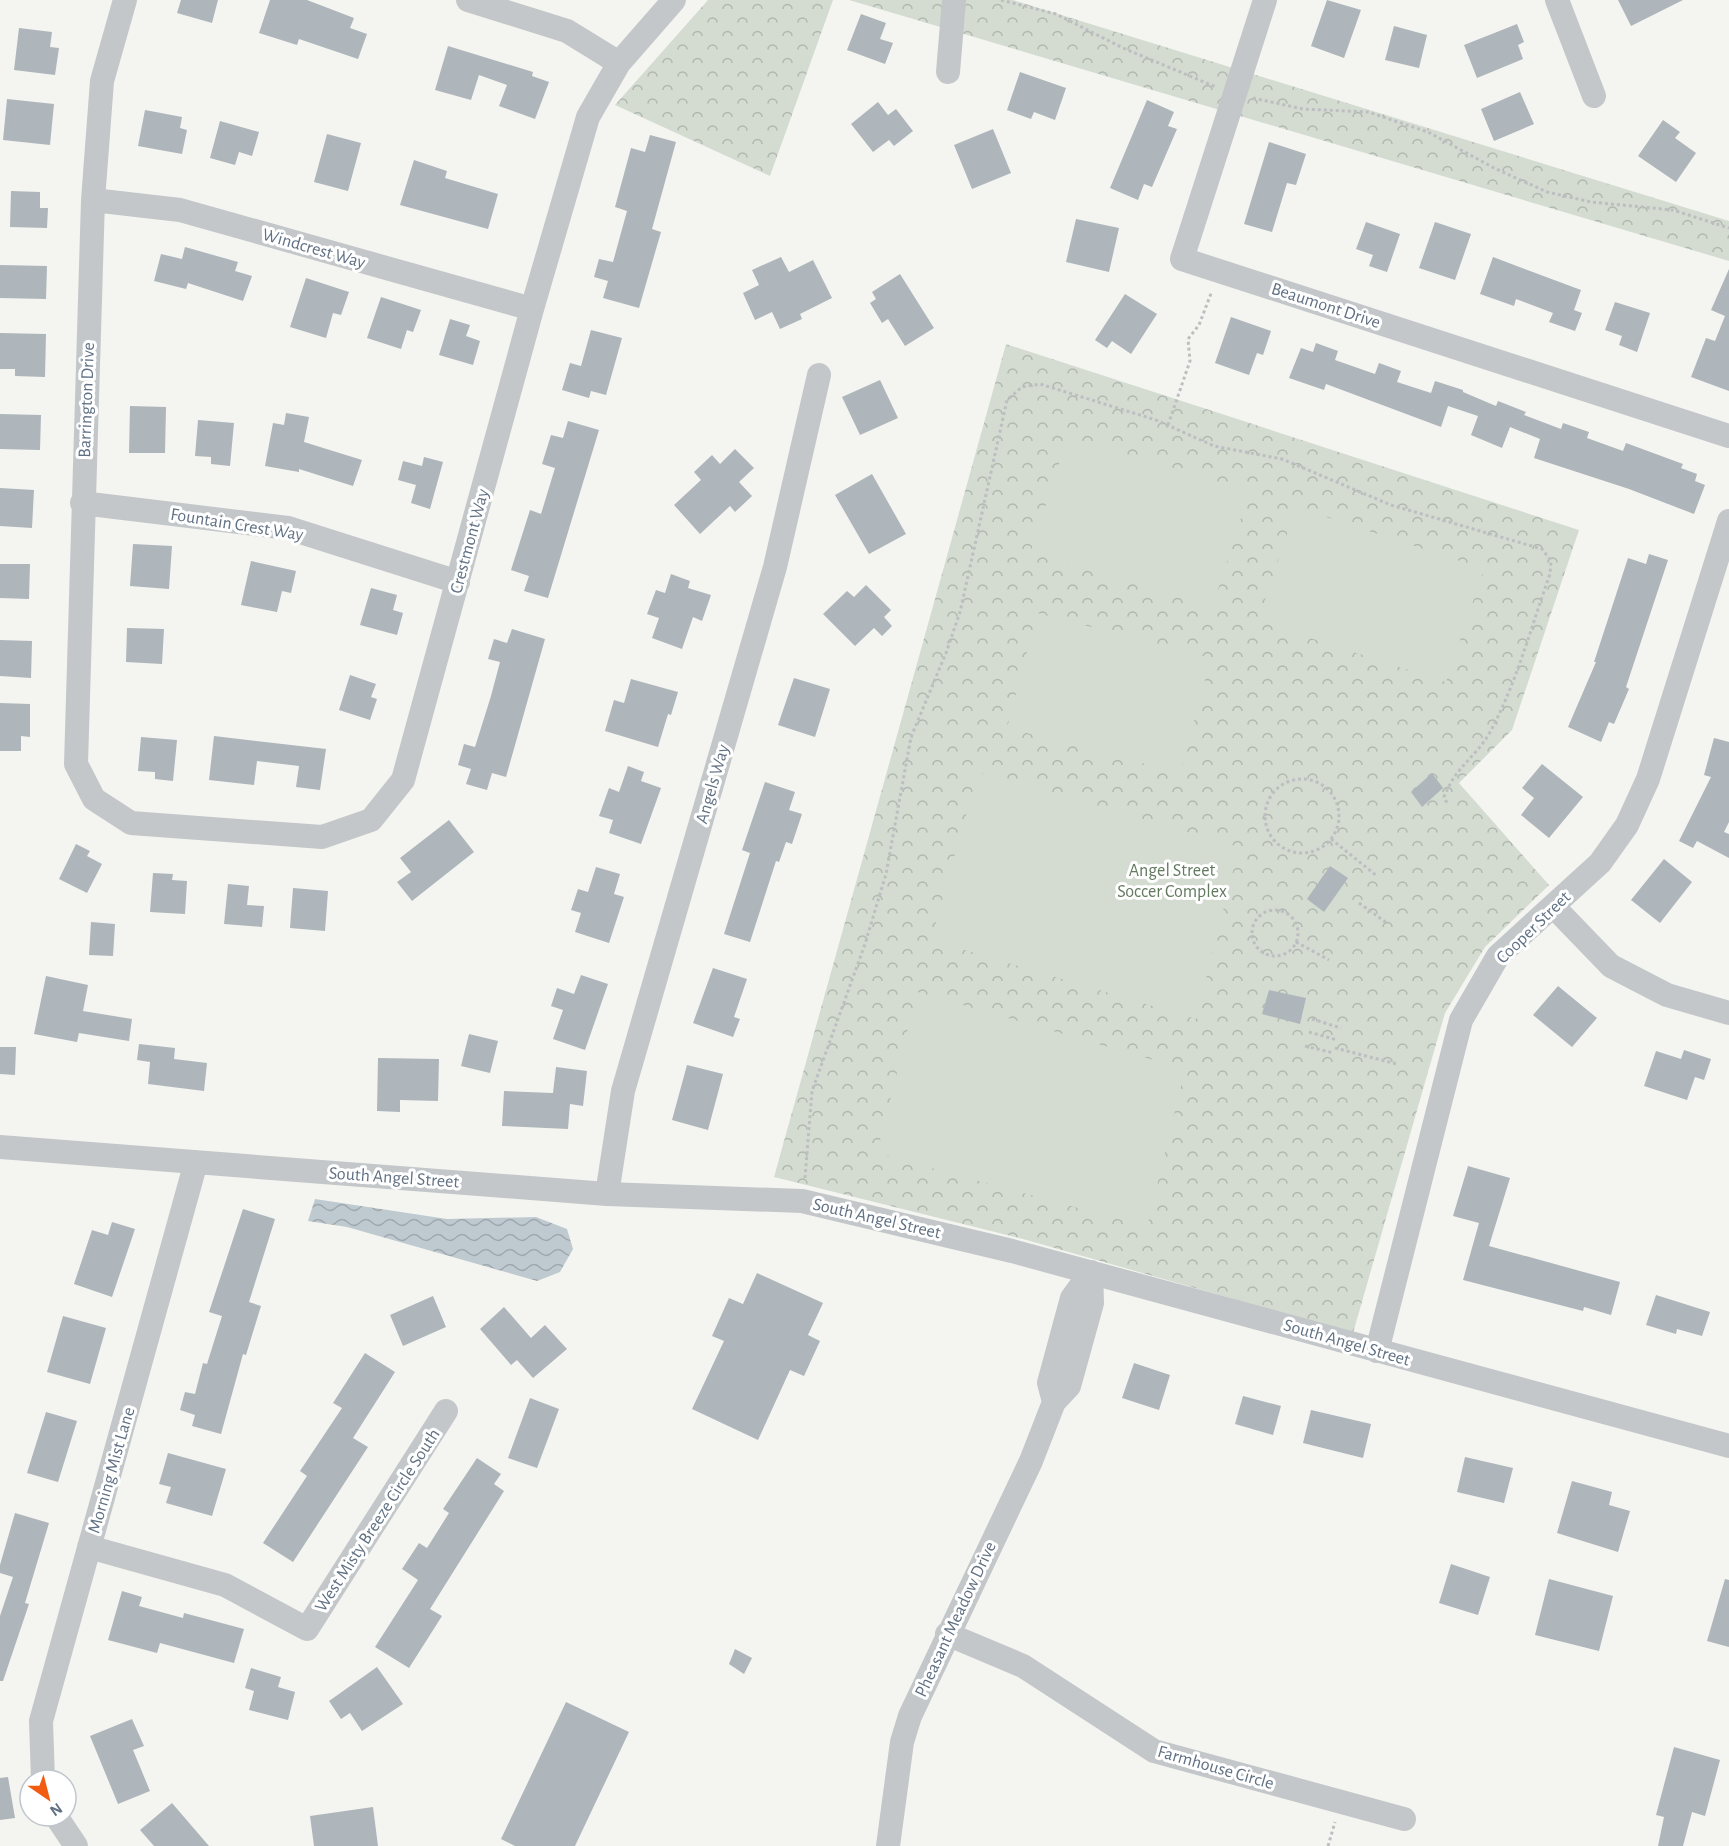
<svg xmlns="http://www.w3.org/2000/svg" width="1729" height="1846" viewBox="0 0 1729 1846" font-family="'Alegreya Sans',sans-serif">
<defs>
<pattern id="forest-crowns" width="20" height="18" patternUnits="userSpaceOnUse" patternTransform="scale(1.5)"><rect width="20" height="18" fill="#d4dcd1"/><path d="M2 6a3 3 0 1 1 6 0M12 15a3 3 0 1 1 6 0" fill="none" stroke="#afb7af"/></pattern>
<pattern id="water-waves" width="16" height="10" patternUnits="userSpaceOnUse" patternTransform="scale(1.5)"><rect width="16" height="10" fill="#bfc9d0"/><path d="M0 5q4-4 8 0t8 0" fill="none" stroke="#9fa8ae"/></pattern>
</defs>
<rect width="100%" height="100%" fill="#f4f5f0"/>
<path fill="url(#forest-crowns)" d="M708,0H833L770,176L615,105Z
M849,0H1013L1729,221V261Z
M1006,344L1579,530L1512,730L1459,783L1549,885L1485,947L1445,1013L1353,1333L1023,1239L774,1177Z"/>
<path fill="#d4dcd1" d="M1068,436L1249,493L1212,608L1031,551Z
M1296,507L1484,569L1446,682L1258,621Z
M1037,613L1211,658L1180,773L1007,728Z
M978,772L1239,847L1196,1019L931,940Z
M917,992L1185,1069L1147,1227L877,1153Z"/>
<path fill="url(#water-waves)" d="M315,1199L447,1219L536,1217L567,1229L573,1249L560,1272L537,1281L347,1227L308,1221Z"/>
<path fill="#aeb5bb" d="M181,0H218L212,23L177,13Z
M270,0H307L354,18L350,28L367,34L358,59L299,39L297,45L259,33Z
M1327,0L1361,10L1344,58L1311,46Z
M1618,0H1683L1631,26Z
M861,14L886,23L880,39L893,43L885,64L847,50Z
M1517,24L1524,42L1518,45L1523,59L1477,78L1464,45Z
M1394,26L1427,35L1419,68L1385,60Z
M19,28L52,32L50,47L59,48L55,75L14,70Z
M448,46L533,72L532,76L549,82L535,119L499,106L507,85L479,75L471,100L435,90Z
M1020,72L1066,88L1055,120L1034,112L1031,119L1007,110Z
M1520,92L1534,124L1494,141L1481,109Z
M7,99L54,104L50,145L3,140Z
M1147,100L1174,112L1168,126L1177,129L1152,187L1144,184L1138,200L1110,188Z
M878,102L888,115L896,109L913,131L894,146L889,140L873,152L851,124Z
M145,110L182,117L180,128L187,130L182,154L138,146Z
M1663,120L1680,132L1675,138L1696,153L1676,182L1638,156Z
M220,121L259,132L252,156L239,152L235,165L210,158Z
M993,129L1011,173L972,189L954,145Z
M327,134L361,143L348,191L314,182Z
M650,135L676,142L652,229L661,232L639,308L603,298L608,281L594,277L599,259L613,262L627,211L615,207L631,148L645,152Z
M1269,142L1306,154L1296,185L1287,183L1272,232L1244,224Z
M414,160L447,171L445,178L498,194L488,229L400,205Z
M11,191L40,192V208H48L47,228L10,227Z
M1076,219L1119,228L1109,272L1066,262Z
M1366,222L1400,234L1387,272L1369,266L1373,255L1356,249Z
M1435,222L1471,234L1455,280L1419,268Z
M185,247L238,262L235,271L252,276L243,301L188,283L186,289L154,281L161,254L182,259Z
M781,257L789,272L813,260L832,298L800,314L802,319L780,329L772,312L755,320L743,293L759,285L752,270Z
M1493,257L1581,290L1574,310L1582,313L1575,331L1549,322L1553,313L1516,299L1514,306L1480,294Z
M0,265L47,266L46,299L0,298Z
M1729,269V391L1691,377L1706,338L1715,341L1725,316L1711,310Z
M900,274L934,328L905,346L888,319L882,323L870,303L876,299L872,292Z
M306,278L349,292L341,315L333,313L326,338L290,327Z
M1125,294L1157,314L1131,354L1112,341L1107,348L1095,340Z
M381,297L421,310L413,332L407,330L401,349L367,338Z
M1615,302L1650,313L1637,352L1619,345L1622,336L1605,330Z
M1231,317L1271,331L1263,355L1257,353L1249,375L1215,363Z
M450,319L470,325L466,336L480,341L473,365L439,355Z
M591,330L622,338L606,395L591,391L589,398L562,390L570,363L581,366Z
M0,333L46,334L45,377L15,376V369H0Z
M1316,343L1338,351L1335,360L1375,374L1379,363L1401,371L1397,382L1431,393L1435,381L1463,390V392L1496,406L1498,401L1526,412L1524,415L1561,429L1563,423L1589,432L1587,438L1623,451L1626,443L1683,464L1681,468L1697,474L1695,481L1705,485L1694,514L1629,489L1534,458L1540,439L1510,427L1502,448L1471,435L1478,416L1448,406L1441,427L1326,384L1324,390L1289,378L1301,348L1313,352Z
M880,380L898,418L860,435L842,397Z
M130,406L166,407L165,453H129Z
M286,413L309,417L304,442L362,460L353,486L299,469V472L265,466L273,423L284,425Z
M0,414L41,415L40,450L0,449Z
M198,420L234,423L230,466L211,464V457L195,456Z
M568,421L599,430L548,598L524,591L529,576L511,570L530,510L541,514L555,468L542,464L551,435L563,438Z
M735,449L754,468L739,482L752,496L735,512L730,506L700,534L674,505L701,480L694,472L712,455L720,464Z
M424,457L443,462L430,509L411,503L416,485L398,480L403,461L422,466Z
M872,474L906,534L869,554L835,495Z
M0,488L34,490L32,528L0,526Z
M133,544L172,546L169,589L130,586Z
M1649,554L1668,560L1626,687L1629,689L1614,724L1609,722L1601,742L1568,727L1596,662H1594L1628,558L1646,564Z
M251,561L296,571L291,593L282,591L277,612L241,605Z
M0,564H30L29,599L0,598Z
M671,574L690,581L688,588L711,595L702,621L693,617L682,649L652,638L659,618L647,614L656,590L665,593Z
M866,585L891,610L884,617L892,626L882,636L874,628L855,646L823,614L847,591L854,597Z
M371,588L397,595L393,610L403,613L397,635L360,625Z
M127,628L164,629L162,664L126,662Z
M512,629L545,639L506,777L492,773L487,790L466,784L471,769L458,765L464,744L475,747L491,696L500,662L488,659L494,639L507,643Z
M0,640L32,641L31,678L0,676Z
M350,675L376,684L371,697L377,699L370,720L339,710Z
M794,678L830,689L815,737L778,725Z
M631,679L678,692L671,715L668,714L658,747L605,731L614,700L624,703Z
M0,703L30,704V737L21,736V751H0Z
M214,736L326,749L320,790L296,787L299,766L257,761L254,785L209,780Z
M141,737L177,740L173,781L155,779V772L138,771Z
M1714,738L1729,742V822L1724,832L1729,834V858L1697,841L1693,848L1679,841L1711,777L1704,775Z
M1542,764L1583,797L1549,838L1521,815L1534,798L1522,788Z
M628,766L644,772L641,781L661,788L641,844L609,833L613,820L599,816L609,788L619,792Z
M1432,773L1443,788L1422,807L1411,792Z
M765,782L795,792L789,810L802,814L792,844L786,842L779,862L776,861L750,942L724,934L750,853L742,850Z
M449,820L474,852L412,901L397,882L411,872L400,858Z
M76,844L90,851L87,856L102,864L87,893L59,879Z
M1664,859L1692,882L1660,923L1631,900Z
M1330,866L1348,878L1324,912L1307,899Z
M596,867L620,874L614,894L624,897L609,943L575,932L581,913L571,910L578,889L588,892Z
M153,873L173,874L172,880L187,881L185,914L150,912Z
M228,884L249,886L247,905L264,906L262,927L224,924Z
M293,888L328,891L325,931L290,928Z
M91,922L115,924L113,956L89,955Z
M713,968L747,979L734,1017L740,1019L733,1037L693,1023Z
M581,975L608,984L585,1050L553,1039L563,1010L551,1006L557,988L574,994Z
M46,976L88,985L83,1011L132,1019L129,1041L79,1033L77,1042L34,1034Z
M1558,986L1597,1018L1572,1047L1533,1015Z
M1269,990L1306,998L1300,1024L1262,1014Z
M469,1034L498,1041L490,1073L461,1066Z
M139,1044L175,1048L174,1059L207,1063L204,1091L148,1084L150,1062L137,1060Z
M0,1047H16L15,1075L0,1074Z
M1684,1050L1711,1059L1704,1080L1695,1077L1687,1100L1644,1086L1656,1051L1681,1059Z
M378,1058L439,1059L438,1101L400,1100V1112L377,1111Z
M687,1065L723,1074L708,1130L672,1120Z
M556,1067L587,1071L583,1106L570,1104L568,1129L502,1126L504,1091L553,1093Z
M1468,1166L1510,1178L1489,1246L1620,1282L1611,1315L1584,1307L1583,1311L1463,1280L1479,1223L1453,1216Z
M243,1209L275,1219L249,1302L261,1306L246,1355L243,1354L221,1434L192,1426L195,1415L180,1410L185,1392L195,1394L203,1363L207,1364L222,1316L209,1312Z
M112,1222L135,1229L112,1297L74,1284L92,1230L108,1235Z
M757,1273L823,1303L808,1335L820,1341L804,1376L790,1370L758,1440L692,1409L724,1341L712,1336L729,1298L743,1304Z
M1656,1295L1710,1312L1702,1336L1677,1329L1676,1334L1646,1325Z
M433,1296L446,1327L403,1346L390,1315Z
M504,1307L531,1338L545,1325L567,1349L533,1378L517,1360L511,1365L480,1329Z
M63,1316L106,1328L90,1384L47,1372Z
M365,1353L395,1372L353,1438L368,1447L293,1562L263,1543L307,1476L300,1471L342,1408L333,1403Z
M1134,1363L1170,1375L1159,1410L1122,1398Z
M1243,1396L1281,1406L1273,1435L1235,1424Z
M530,1398L559,1409L537,1468L508,1458Z
M1311,1410L1371,1424L1363,1458L1303,1443Z
M46,1412L77,1421L58,1482L27,1473Z
M168,1453L226,1469L212,1516L166,1503L171,1487L159,1484Z
M1465,1457L1513,1468L1504,1503L1457,1492Z
M477,1458L501,1474L494,1484L504,1491L430,1609L442,1616L409,1668L375,1647L418,1580L402,1569L419,1543L427,1548L449,1513L443,1509Z
M1572,1481L1612,1492L1609,1505L1630,1511L1618,1552L1557,1533Z
M15,1513L49,1523L25,1603L29,1604L3,1681H0V1616L13,1577L0,1573V1565Z
M1451,1564L1490,1577L1478,1615L1439,1603Z
M1549,1579L1613,1596L1599,1651L1535,1635Z
M1725,1579L1729,1580V1647L1707,1641Z
M122,1591L142,1597L139,1606L183,1618L184,1613L244,1629L234,1663L160,1643L157,1653L108,1640Z
M735,1649L752,1658L744,1674L729,1664Z
M377,1667L403,1704L362,1731L350,1713L341,1719L329,1701Z
M251,1668L281,1677L278,1687L295,1692L288,1720L249,1710L254,1691L245,1688Z
M566,1702L629,1732L575,1846H515L501,1839Z
M132,1719L144,1746L133,1750L150,1791L118,1804L90,1736Z
M1674,1747L1720,1760L1705,1816L1692,1812L1683,1846H1658L1664,1817L1656,1815Z
M8,1777L15,1818L0,1820V1778Z
M172,1803L209,1846H154L140,1830Z
M373,1807L378,1846H314L310,1816Z"/>
<g fill="none" stroke-linecap="round" stroke-linejoin="round">
<path stroke="#bdbec1" stroke-width="3" stroke-dasharray="3 3" stroke-linecap="butt" d="M1001,0L1056,14L1123,48L1216,87
M1253,98L1303,109L1368,112L1428,132L1494,168L1547,192L1591,202L1673,210L1729,228
M1168,425L1190,361L1188,339L1199,325L1212,291
M1265 816a37 37 0 1 1 74 0a37 37 0 1 1-74 0Z
M1331,839L1377,876
M1359,903L1387,923
M1252 933a23 23 0 1 1 46 0a23 23 0 1 1-46 0Z
M1296,942L1329,960
M1312,1019L1341,1028
M1309,1032L1337,1040
M1305,1046L1334,1053
M1335,1048L1397,1064
M805,1178L812,1091L865,944L886,874L911,737L946,653L960,612L1007,400L1022,387L1040,384L1156,420L1214,446L1282,459L1391,505L1542,549L1551,561L1550,574C1531,627 1516,685 1489,734C1474,759 1456,766 1444,797L1447,803
M1328,1846L1335,1822"/>
<path stroke="#c3c7ca" stroke-width="24" d="M125,0L102,81L93,200L76,764L94,799L131,823L322,837L371,820L403,780L532,309L588,117L619,63L674,0
M468,0L567,31L619,63
M1265,0L1182,259L1729,436
M1557,0L1594,96
M948,72L954,0
M93,200L180,210L532,309
M82,503L288,528L458,582
M1554,907L1611,966L1667,995L1729,1013
M0,1147L607,1194L802,1201L1012,1251L1729,1446
M607,1194L623,1091L775,567L819,375
M1377,1351L1461,1020L1498,956L1600,863L1627,825L1648,779L1729,521
M1054,1402L1049,1383L1072,1298L1091,1272
M89,1547L225,1585L307,1629L446,1411
M947,1634L1023,1666L1154,1751L1404,1819
M43,1780L41,1721L196,1162
M56,1816L76,1846
M888,1846L902,1742L910,1716L1031,1461L1054,1402L1069,1386L1092,1303L1091,1272"/>
</g>
<g text-anchor="middle" stroke-width="6" stroke-linejoin="round" paint-order="stroke">
<g font-size="18" fill="#617184" stroke="#fff">
<text transform="translate(314 248) rotate(16)" y="6">Windcrest Way</text>
<text transform="translate(1326 305) rotate(18)" y="6">Beaumont Drive</text>
<text transform="translate(86 400) rotate(-88)" y="6">Barrington Drive</text>
<text transform="translate(237 524) rotate(9)" y="6">Fountain Crest Way</text>
<text transform="translate(469 541) rotate(-75)" y="6">Crestmont Way</text>
<text transform="translate(712 784) rotate(-74)" y="6">Angels Way</text>
<text transform="translate(1533 927) rotate(-44)" y="6">Cooper Street</text>
<text transform="translate(394 1177) rotate(4)" y="6">South Angel Street</text>
<text transform="translate(877 1218) rotate(13)" y="6">South Angel Street</text>
<text transform="translate(1347 1342) rotate(16)" y="6">South Angel Street</text>
<text transform="translate(111 1470) rotate(-74)" y="6">Morning Mist Lane</text>
<text transform="translate(377 1520) rotate(-57)" y="6">West Misty Breeze Circle South</text>
<text transform="translate(955 1619) rotate(-65)" y="6">Pheasant Meadow Drive</text>
<text transform="translate(1216 1767) rotate(16)" y="6">Farmhouse Circle</text>
</g>
<g font-size="18" fill="#637a60" stroke="#fff">
<text x="1172" y="876">Angel Street<tspan x="1172" dy="21">Soccer Complex</tspan></text>
</g>
</g>
<g transform="translate(48 1798) rotate(145)"><circle r="28" fill="#ffffff" stroke="#c0c6ce" stroke-width="1.5"/>
<path d="M0-4.5L10 22L0 15L-10 22Z" fill="#f25c12"/>
<text y="-9" font-size="16" font-weight="bold" text-anchor="middle" fill="#617184">N</text>
</g>
</svg>
